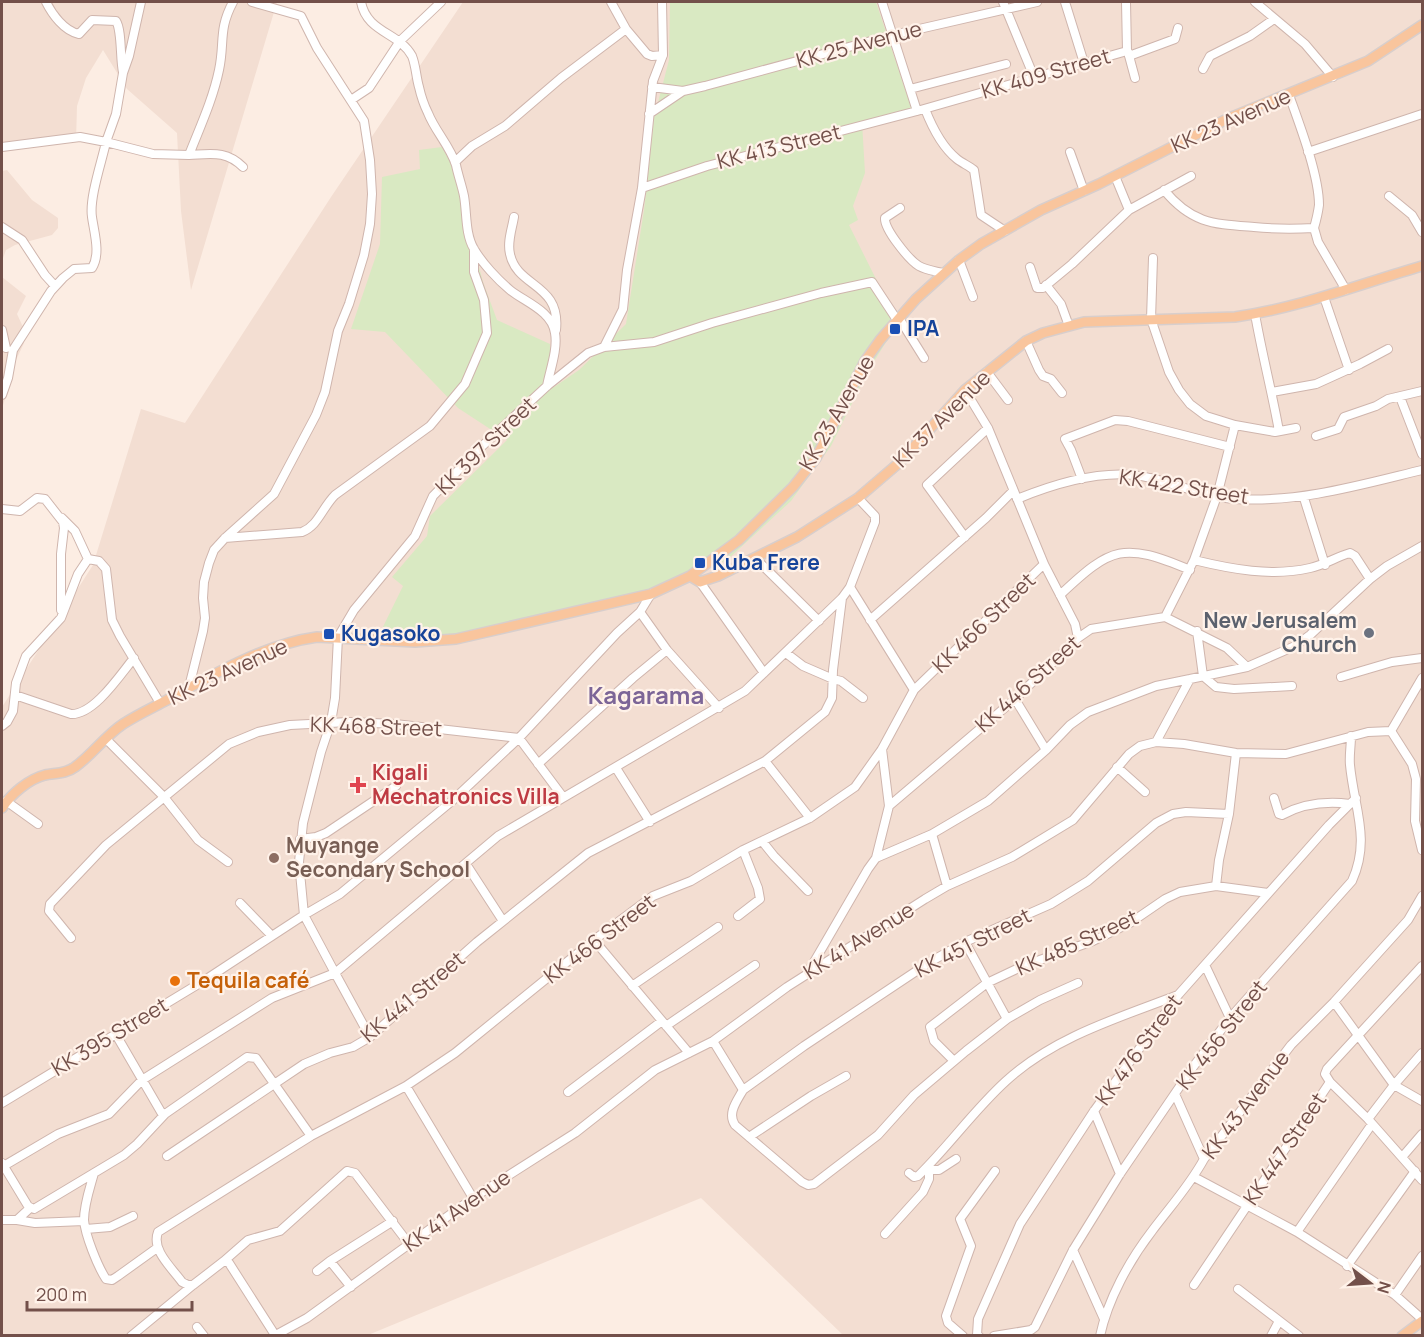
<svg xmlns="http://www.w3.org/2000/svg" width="1424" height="1337" viewBox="0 0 1424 1337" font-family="Manrope,sans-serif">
<rect width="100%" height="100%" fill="#fcede3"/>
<path fill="#f3ded2" d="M2,2H277L191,290L181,211L177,133L127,89L103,50L86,78L77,106L76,142L35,146L2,152Z
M463,2H1422V1335H843L701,1198L368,1335H2V707L93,565L141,409L185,423L331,197Z
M7,170L32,200L58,218V228L52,235L15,245L6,250L2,261V171Z
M2,277L26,296L17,314L23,327L24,343L16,360L2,409Z"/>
<path fill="#d9e9c2" d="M670,2H876L912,110L862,122L865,173L853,206L858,220L849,225L898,323L868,371L831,446L791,501L727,560L651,593L439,639L378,637L403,586L392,577L427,536L430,516L507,440L458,408L385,332L351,329L380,244L382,177L420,169L419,150L442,147L452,165L483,282L497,320L550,344L554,387L579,370L626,324L644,210L654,118L669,60Z"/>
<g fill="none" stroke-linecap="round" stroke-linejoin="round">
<g stroke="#cfb5ad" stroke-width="10">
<path id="minor" d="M46,2C52,14 64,31 79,34L92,20L116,21C122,30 120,59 123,72
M361,2C367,33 399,32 412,56C416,66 416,77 419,87C421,96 424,105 428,113C435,131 450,146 456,165C458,175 462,186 464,196C467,213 465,234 474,249C482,263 498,280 510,290C525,302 552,311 555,333C558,349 550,370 547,386
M611,2L626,29L647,54L652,56L663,55
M882,2L917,111
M1003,2L1034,77
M1065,2L1084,63
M1255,2L1305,44L1333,77
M1128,52L1135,78
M1129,56L1175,39L1178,28
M1203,69L1210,56L1250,36L1274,19
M652,87L683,91L705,86L893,35L1037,2
M910,89L1006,64
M1289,95C1299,123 1319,175 1319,205C1318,213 1316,221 1314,228
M351,100L369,88L400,41L441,2
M925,109C932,127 942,147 957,159C962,163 969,166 974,170L981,215L1005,231
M649,114L683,91
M2,147L80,137L106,142L116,114L123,73L129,56L141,2
M1070,152L1084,191
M1308,152L1422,114
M189,155C211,154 226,150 243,167
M455,162L472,146L505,126L561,78L626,29
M1115,176L1129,210
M642,188L707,166L917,111L1127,51L1126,2
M1164,190C1192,224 1214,224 1254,227C1274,229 1294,229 1314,228L1318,242L1346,290
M1389,196L1412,215L1422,232
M900,208L885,218C884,229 909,260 919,266C926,270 935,271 943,273
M514,217C512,229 507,242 510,254C517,288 561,283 556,330
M2,227L22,240L45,275L55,286
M1153,258L1151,319L1169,372L1179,390L1190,404L1206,416L1235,425L1217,496L1194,560L1165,617
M959,260L973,297
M1030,267L1037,288H1043L1072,264L1129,210L1191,176
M1046,285L1061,304L1069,326
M1324,297L1349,370
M1255,314C1262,354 1272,392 1279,431
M899,318L924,358
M2,330L6,348
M1026,341L1039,370L1043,376L1051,379L1062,393
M604,347L623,309L627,270L642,188L653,81L663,55L662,2
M987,372L1008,400
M965,390L988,428L1044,564L1075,624L1078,638
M1272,392L1316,384L1360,364L1388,349
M2,395L8,378L13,350L51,291L63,278L74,269L92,268C101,254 94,232 92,217C89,198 102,161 106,142L153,154L189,155C200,127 213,99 219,70C225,42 218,30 233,2
M1400,397L1422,454
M1235,425L1275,432L1296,428
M1316,436L1338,429L1344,417L1376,406L1388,399L1422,391
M1082,479L1071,450L1065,439L1115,420L1128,421L1230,447
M1304,498L1325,565
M1017,499C1056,483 1108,467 1150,478C1177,484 1206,497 1234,499C1299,503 1360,485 1422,470
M2,509L20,511L37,498L45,499L63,522L64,528L61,554V610
M62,518L75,531L88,559
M965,537L927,485L988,428
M225,538L302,532C318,526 322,508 335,495L430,426L465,384L487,333L484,300L474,272V249
M755,558L819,621
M1194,560C1231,569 1272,577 1310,568C1324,565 1336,557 1350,553L1355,556L1370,579
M700,582L764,673
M850,587L914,690
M1060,595C1112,546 1123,542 1190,570
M842,598L745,691L498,836L335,973L304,915L299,862L303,823L321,752L331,722L335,698L338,637L354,610L415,536L433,496L479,449L547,386L588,353L604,347L654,342L712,323L821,293L872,282L897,320
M640,612L667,650L719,708
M870,620L986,518L1013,491
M1197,631L1203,676L1216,687L1234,689L1292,686
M786,653L803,666L833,679L841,681L863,698
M1341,677L1392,662L1422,658
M189,687L203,631L205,618L203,598L204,582L209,563L214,550L225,538L274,494L316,415L325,392L338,331L349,304L364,255L370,224L372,194L370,160L364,121L317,48L301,16L252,2
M15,695L71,714C94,715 120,675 134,658
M1015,699L1046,750
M2,726L7,722L13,711L16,683L26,656L61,618L78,574L88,559L99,561L106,569L112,620L120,636L160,703
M1391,731L1422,678
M106,739L164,797L198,840L228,862
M1156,742L1184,744L1236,753L1286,754L1368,732L1391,731L1412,764L1416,779L1415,821L1422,850
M765,761L810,818
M538,764L633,678L667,650
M1117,767L1145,792
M616,768L650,822
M1274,798L1279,814L1282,815C1304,803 1326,801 1350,804
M6,801L38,824
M889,806L1015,699L1078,638L1091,629L1165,617L1227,648L1247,667
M932,834L947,886
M300,839L316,837L326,833L396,786
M762,841L774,856L808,891
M876,858L932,834L988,801L1046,750L1070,725L1088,712L1156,686L1190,679
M466,864L503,921
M1216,886L1219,860L1229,814L1236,753
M240,903L272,936
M738,916L760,899L758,888L743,850
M71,938L49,911L50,904L106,845L229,744L258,732L290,725L349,722L395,724L519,738L563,797
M594,940L689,1053
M965,942L1007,1019
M1205,965L1230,1018
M807,974L868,869L876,858L889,806L882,749
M632,986L718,927
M1334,1002L1394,1085L1422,1101
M666,1026L755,965
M115,1033L161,1112L165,1114L247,1057L256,1058L311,1136L406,1086L455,1053L594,940L653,896L691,881L743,850L810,818L855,787L882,749L914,690L1044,564
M713,1041L743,1090L804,1046L930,962L965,942L1051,904L1088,881L1156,823L1173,814L1186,812L1229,814
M954,1061L934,1041L930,1027L987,983L1023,966L1093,941L1130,923L1165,899L1180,892L1216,886L1268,893
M1330,1082L1368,1119L1422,1180
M406,1086L473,1198
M743,1090C737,1101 727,1113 735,1125L802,1182L808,1185L814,1184L878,1135L914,1095L966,1051L1007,1019L1040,1000L1078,983
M568,1092L662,1021
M1175,1094L1204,1159
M2,1103L205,980L304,915L340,894L452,801L519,738L617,633L640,612L651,594
M1094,1111L1120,1174
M1368,1119L1394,1085L1422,1053
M749,1137L811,1096L846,1076
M167,1156L304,1064L330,1053L353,1047L370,1037L477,942L588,853L765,761L825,712L832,698L833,670L842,598L850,587L875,522V516L858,498
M1403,1156L1422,1134
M2,1163L28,1206L34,1209L124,1155L137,1144L165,1114
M2,1167L58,1134L109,1114L142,1080L272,998L335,973L370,1037
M929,1170H939L956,1159
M94,1173C90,1188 84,1204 84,1220C85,1235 98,1267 106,1279L112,1280L118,1276L157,1248
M909,1173L914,1177L918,1176C949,1146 974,1110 1006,1081C1054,1037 1118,1018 1178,995
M1194,1177L1297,1232L1395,1295L1422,1319
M2,1220H17L30,1208
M17,1220L35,1223L84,1221
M86,1229L110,1227L133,1216
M1297,1232L1372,1124
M885,1234L923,1192L929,1179V1166
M1073,1250L1104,1319
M224,1261L248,1240L280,1231L347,1171L355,1173L409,1244
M330,1261L393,1221
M1347,1266L1415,1171
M317,1271L330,1261L351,1287
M1194,1285L1330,1082L1325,1074L1327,1069L1422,966
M1238,1289L1299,1336
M1395,1295L1422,1256
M197,1327L204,1336
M275,1335L229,1263L224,1261L193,1285H188L182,1282C172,1268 151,1250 158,1232L311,1136
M131,1336L193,1285
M274,1336L307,1318L473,1198L575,1133L655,1070L713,1041L787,987L925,899L947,886L1012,857L1073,820L1129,754L1140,746L1156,742L1190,679L1247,667L1295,646L1310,635L1370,579L1387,566L1422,546
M963,1336L948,1323L946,1316L971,1246L960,1219L995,1171
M979,1336L977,1335L978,1319L1020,1224L1094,1111L1179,994L1329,825L1356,798
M994,1336L1031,1330L1035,1327L1073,1250L1120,1174L1193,1067L1230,1018L1352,881C1371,839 1354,808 1350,765C1349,756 1351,746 1351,736
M1100,1336C1108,1299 1129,1261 1152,1231C1170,1207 1190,1185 1204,1159L1291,1045L1334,1002L1408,920L1422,896
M1271,1336L1279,1321"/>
</g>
<g stroke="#d8cecc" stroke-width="12">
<path id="major" d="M690,576L700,582L718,576L797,537L858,498L900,462L965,390L1026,341L1043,333L1084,322L1235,317C1299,308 1360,284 1422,266
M2,808C11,794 29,779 45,775C55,773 66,774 75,767C92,755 105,736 123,724C137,715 152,708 167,700C212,675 265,644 317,637L415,642L456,639L651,594L690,576L739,540L793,487L816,458L865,361L880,340L916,299L959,260L981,244L1041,210L1099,184L1227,119L1368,61L1422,25
M1402,1336L1422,1321"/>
</g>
<use href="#minor" stroke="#fff" stroke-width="8"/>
<use href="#major" stroke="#f9c59d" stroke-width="9"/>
</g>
<g fill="#1a4fb4" stroke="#fff2e9" stroke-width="2">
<rect x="889" y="323" width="12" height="12" rx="3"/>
<rect x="694" y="557" width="12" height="12" rx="3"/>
<rect x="323" y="628" width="12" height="12" rx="3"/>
</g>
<circle fill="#6b7280" stroke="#fff2e9" stroke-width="2" cx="1369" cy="633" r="6"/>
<path fill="#e0444e" stroke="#fff2e9" stroke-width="2" d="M355 776h6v6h6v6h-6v6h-6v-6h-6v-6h6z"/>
<circle fill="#8d6e63" stroke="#fff2e9" stroke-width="2" cx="274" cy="858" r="6"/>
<circle fill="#e8710a" stroke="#fff2e9" stroke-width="2" cx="175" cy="981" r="6"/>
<g text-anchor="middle" stroke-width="4.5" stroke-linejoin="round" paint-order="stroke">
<g font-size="21" fill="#73504a" stroke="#fff2e9">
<text transform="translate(859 45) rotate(-15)" y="7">KK 25 Avenue</text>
<text transform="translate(1046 74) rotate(-16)" y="7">KK 409 Street</text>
<text transform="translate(1231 121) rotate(-24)" y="7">KK 23 Avenue</text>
<text transform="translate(779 147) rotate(-14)" y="7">KK 413 Street</text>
<text transform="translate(837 413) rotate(-60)" y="7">KK 23 Avenue</text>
<text transform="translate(942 419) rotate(-45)" y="7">KK 37 Avenue</text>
<text transform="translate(486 446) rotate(-44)" y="7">KK 397 Street</text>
<text transform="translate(1184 487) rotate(9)" y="7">KK 422 Street</text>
<text transform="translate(984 623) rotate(-44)" y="7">KK 466 Street</text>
<text transform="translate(228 672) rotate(-25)" y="7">KK 23 Avenue</text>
<text transform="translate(1028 684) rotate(-42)" y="7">KK 446 Street</text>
<text transform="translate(376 727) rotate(2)" y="7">KK 468 Street</text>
<text transform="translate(600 939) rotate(-37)" y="7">KK 466 Street</text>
<text transform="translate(859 941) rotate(-32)" y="7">KK 41 Avenue</text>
<text transform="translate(973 943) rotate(-27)" y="7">KK 451 Street</text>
<text transform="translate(1077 943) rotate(-24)" y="7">KK 485 Street</text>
<text transform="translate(413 997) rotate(-40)" y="7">KK 441 Street</text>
<text transform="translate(1222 1035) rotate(-52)" y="7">KK 456 Street</text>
<text transform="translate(110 1037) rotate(-31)" y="7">KK 395 Street</text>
<text transform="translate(1139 1050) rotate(-54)" y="7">KK 476 Street</text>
<text transform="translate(1246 1105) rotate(-53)" y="7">KK 43 Avenue</text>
<text transform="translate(1285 1149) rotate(-56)" y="7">KK 447 Street</text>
<text transform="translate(457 1211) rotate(-35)" y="7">KK 41 Avenue</text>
</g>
<g font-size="21" font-weight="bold" fill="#164399" stroke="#fff2e9" text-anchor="start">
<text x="907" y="336">IPA</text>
<text x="712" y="570">Kuba Frere</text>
<text x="341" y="641">Kugasoko</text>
</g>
<g font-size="21" font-weight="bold" fill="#5b616d" stroke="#fff2e9" text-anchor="end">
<text x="1357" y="628">New Jerusalem<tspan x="1357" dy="24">Church</tspan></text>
</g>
<g font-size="21" font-weight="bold" fill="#be3a42" stroke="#fff2e9" text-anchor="start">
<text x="372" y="780">Kigali<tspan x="372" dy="24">Mechatronics Villa</tspan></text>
</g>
<g font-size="21" font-weight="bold" fill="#785e54" stroke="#fff2e9" text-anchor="start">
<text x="286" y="853">Muyange<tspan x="286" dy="24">Secondary School</tspan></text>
</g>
<g font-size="21" font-weight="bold" fill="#c56008" stroke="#fff2e9" text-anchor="start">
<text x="187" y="988">Tequila café</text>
</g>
<g font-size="24" font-weight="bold" fill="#7c6597" stroke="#fff2e9">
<text x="646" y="704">Kagarama</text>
</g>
</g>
<rect width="1424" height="1337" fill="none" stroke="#73504a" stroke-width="6"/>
<g transform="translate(1370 1283) rotate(107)" stroke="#fff2e9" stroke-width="4.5" paint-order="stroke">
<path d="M0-4.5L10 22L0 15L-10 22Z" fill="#73504a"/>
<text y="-9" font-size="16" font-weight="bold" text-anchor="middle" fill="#73504a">N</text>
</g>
<path d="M27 1301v9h165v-9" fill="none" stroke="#73504a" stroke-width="3"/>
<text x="36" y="1301" font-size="18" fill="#73504a" stroke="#fff2e9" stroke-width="4.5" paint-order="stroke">200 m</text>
</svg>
